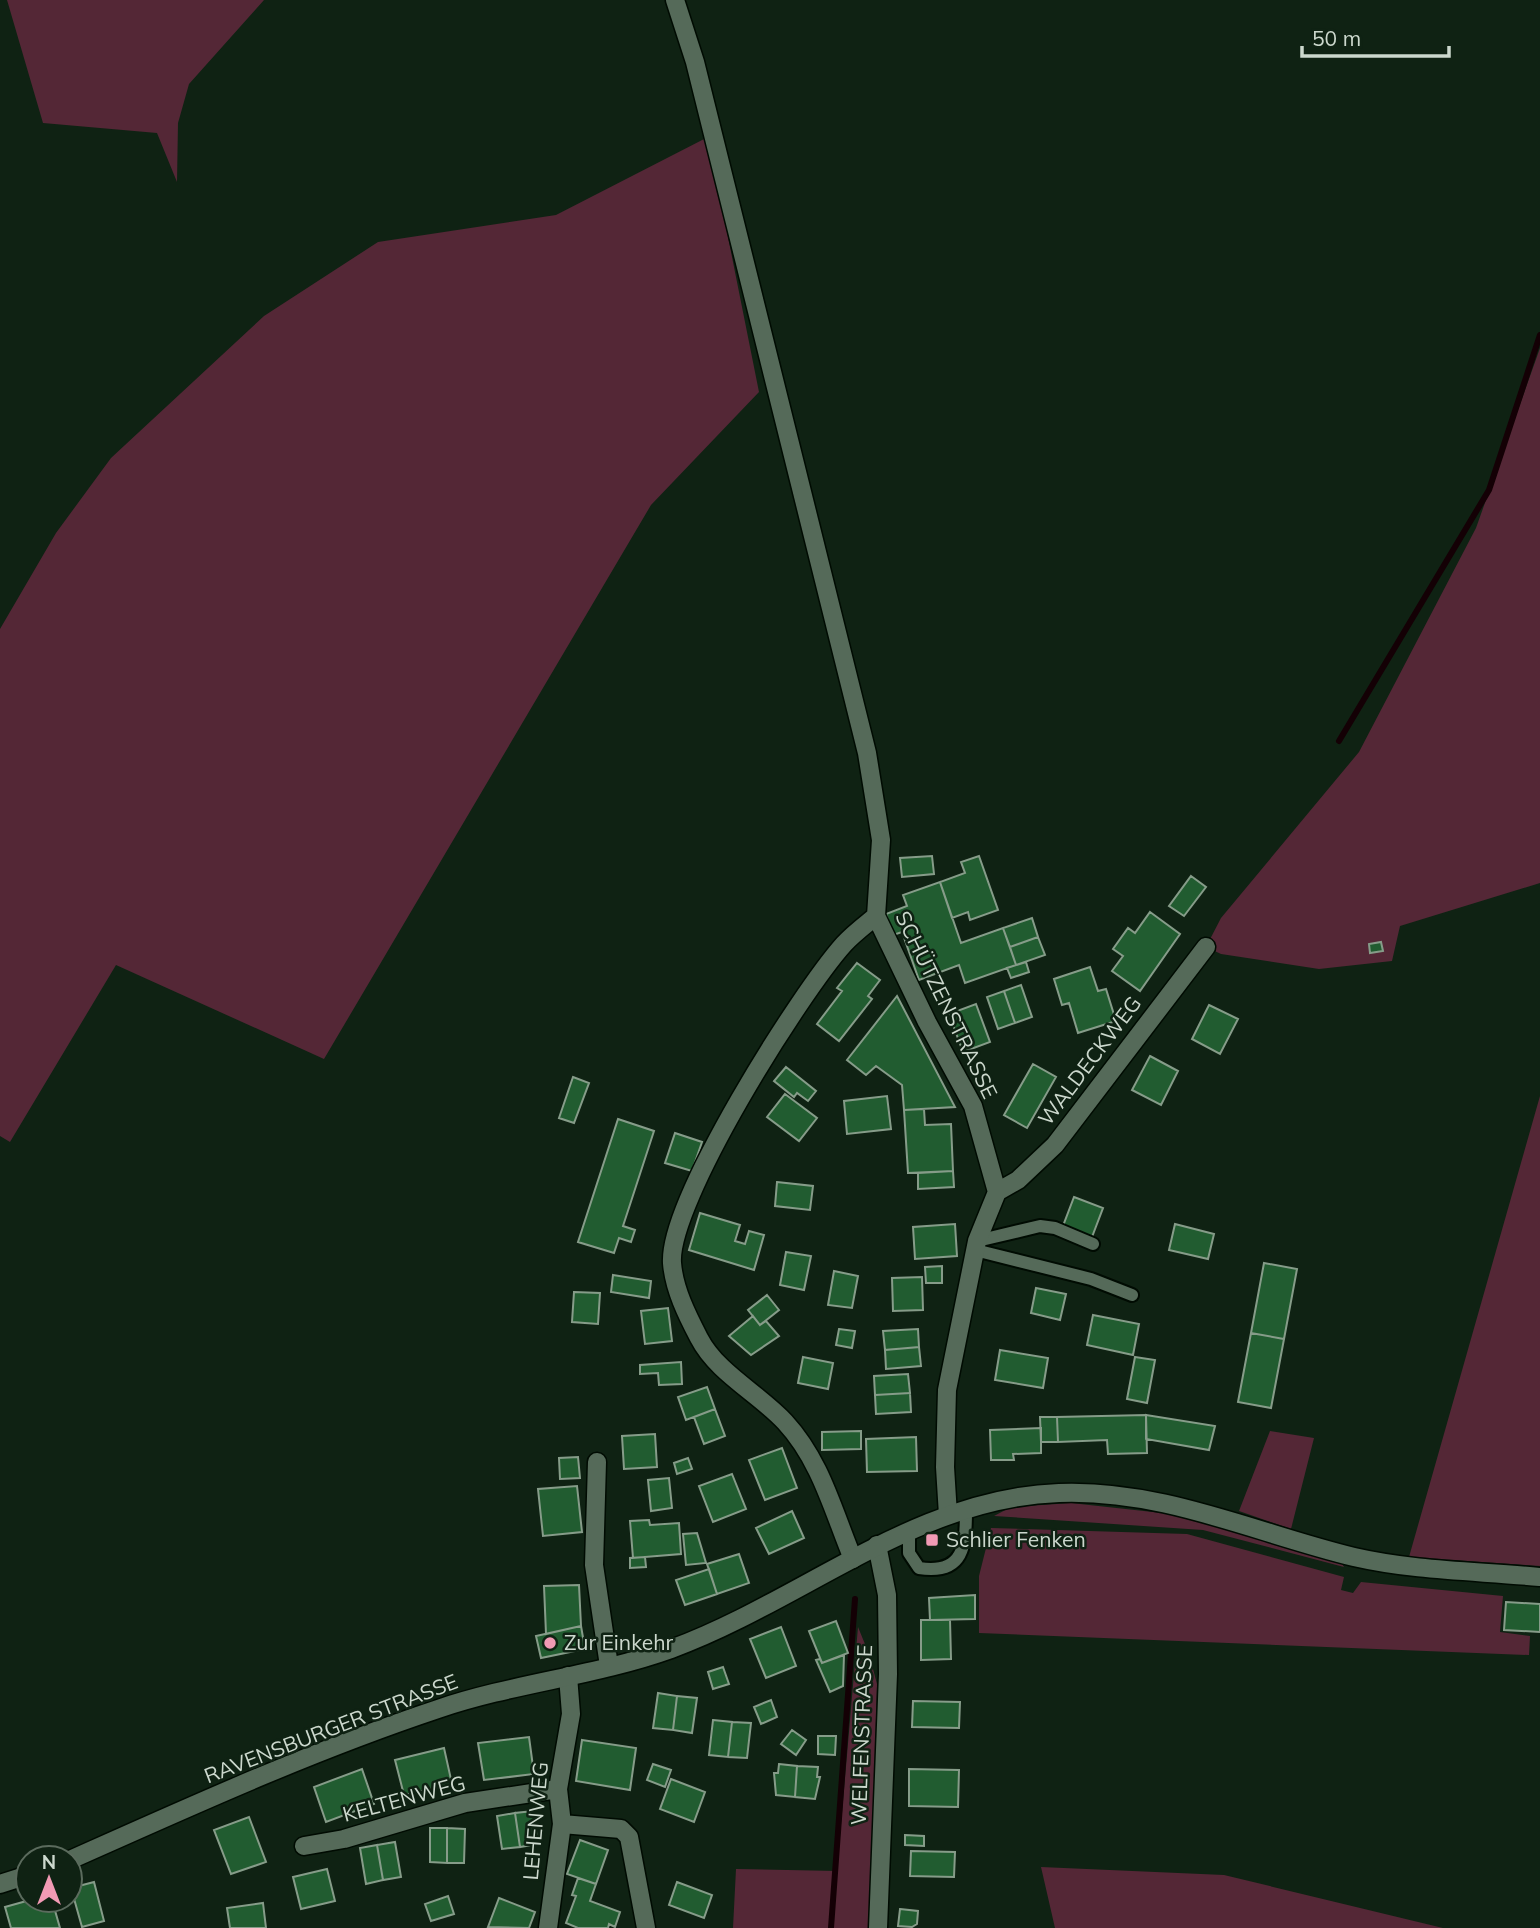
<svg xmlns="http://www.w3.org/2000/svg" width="1540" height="1928" viewBox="0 0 1540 1928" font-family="Mulish,sans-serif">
<rect width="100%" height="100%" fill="#0f2213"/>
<path fill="#542736" d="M7,0H264L189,84L178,123L177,182L157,133L43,123Z
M708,137L759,392L651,505L324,1059L116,965L10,1142L0,1136V629L56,533L111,458L264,316L378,242L556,215Z
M1540,348V883L1400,926L1392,961L1319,969L1221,954L1206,947L1221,918L1359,752L1476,528Z
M1540,1096V1566L1409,1557Z
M1270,1431L1314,1438L1291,1529L1239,1511Z
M1071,1503L1171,1514L1341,1562L1344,1567L1203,1530L994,1516L1011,1507Z
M991,1528L1187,1534L1344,1577L1341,1590L1353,1593L1361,1582L1503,1596L1500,1632L1530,1636L1529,1655L979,1633V1576Z
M858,1627L869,1654L877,1684L870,1928H733L736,1869L837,1871Z
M1041,1867L1224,1875L1443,1928H1055Z"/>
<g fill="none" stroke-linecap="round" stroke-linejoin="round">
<path stroke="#140005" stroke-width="6" d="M1339,741L1489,490L1540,335
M831,1928L855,1599"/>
</g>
<path fill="#215c30" stroke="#869c89" stroke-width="2" d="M932,856L934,874L902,877L900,858Z
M979,856L998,910L970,920L968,912L952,918L940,882L965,873L961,862Z
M1191,876L1206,887L1184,916L1169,906Z
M940,882L961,943L1003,928L1016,965L965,983L959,965L919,980L902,932L893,935L886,914L907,906L903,895Z
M1150,912L1180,934L1140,991L1112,971L1123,956L1113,949L1128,928L1135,933Z
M1032,918L1038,937L1010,947L1003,928Z
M1038,937L1045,955L1016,965L1010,947Z
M1381,942L1383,951L1370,953L1369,944Z
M1026,962L1029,972L1011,978L1007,968Z
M857,963L880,980L868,996L872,999L839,1041L817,1024L842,991L837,988Z
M1090,967L1098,991L1106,989L1116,1021L1078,1033L1069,1003L1062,1005L1054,979Z
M1021,985L1032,1017L1015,1023L1004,991Z
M1004,991L1015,1023L998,1029L987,997Z
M897,996L955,1107L904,1110L902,1085L876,1066L866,1075L847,1060Z
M976,1004L990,1042L963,1052L949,1014Z
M1209,1005L1238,1019L1220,1054L1192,1039Z
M1150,1056L1178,1071L1161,1105L1132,1090Z
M1033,1064L1056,1077L1027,1128L1004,1115Z
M786,1067L816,1091L808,1101L797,1093L794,1097L774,1081Z
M573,1077L589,1083L574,1123L559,1118Z
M785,1094L817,1118L799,1141L767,1117Z
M887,1096L891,1129L847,1134L844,1101Z
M924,1109L925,1125L951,1124L953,1171L908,1173L904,1110Z
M618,1119L654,1131L623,1226L635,1230L631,1242L619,1238L614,1253L578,1242Z
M675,1133L702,1142L692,1171L665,1163Z
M953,1171L954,1187L918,1189V1173Z
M777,1182L813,1186L810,1210L775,1206Z
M1074,1197L1103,1208L1092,1237L1063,1226Z
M700,1213L740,1225L735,1241L745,1244L749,1231L764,1235L754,1270L689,1250Z
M955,1224L957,1256L915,1259L913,1227Z
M1175,1224L1214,1234L1208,1259L1169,1250Z
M786,1252L811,1256L804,1290L780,1285Z
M1264,1263L1297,1269L1284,1339L1251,1333Z
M942,1266V1283H926L925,1267Z
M834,1271L858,1276L852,1308L828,1305Z
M613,1275L651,1281L649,1298L611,1292Z
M922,1277L923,1310L893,1311L892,1278Z
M1036,1288L1066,1294L1060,1320L1031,1313Z
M574,1292L600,1293L598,1324L572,1322Z
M767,1295L779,1310L760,1325L748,1310Z
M668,1308L672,1341L645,1344L641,1311Z
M1093,1315L1139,1324L1133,1355L1087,1345Z
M753,1316L760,1325L766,1321L779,1336L751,1355L729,1336Z
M839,1329L855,1331L852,1348L836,1345Z
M918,1329L919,1347L885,1350L883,1331Z
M1251,1333L1284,1339L1271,1408L1238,1402Z
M919,1347L921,1366L886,1369L885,1350Z
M1000,1350L1048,1358L1043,1388L995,1380Z
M803,1357L833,1363L828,1389L798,1383Z
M1135,1357L1155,1360L1147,1403L1127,1399Z
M681,1362L682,1384L659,1385L658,1373L640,1374V1365Z
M908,1374L910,1393L875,1395L874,1376Z
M707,1387L715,1409L686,1420L678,1397Z
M910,1393L911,1412L876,1414L875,1395Z
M715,1409L725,1436L704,1444L694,1417Z
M1146,1415L1147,1453L1108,1454L1107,1440L1058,1442L1057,1417Z
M1146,1415L1215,1426L1209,1450L1146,1439Z
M1040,1417H1057L1058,1442H1041Z
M1041,1428V1453L1013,1454L1014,1460H991L990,1430Z
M861,1431V1449L822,1450V1432Z
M655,1434L657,1467L624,1469L622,1436Z
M916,1437L917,1471L867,1472L866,1439Z
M782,1448L797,1488L765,1500L749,1460Z
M578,1457L580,1478L560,1479L559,1458Z
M688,1458L692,1469L677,1474L674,1463Z
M732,1474L746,1509L713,1522L699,1486Z
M669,1478L672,1508L651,1511L648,1480Z
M577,1486L582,1532L543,1536L538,1489Z
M792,1511L804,1538L769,1554L756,1528Z
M649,1520L650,1525L679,1523L681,1554L633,1558L630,1521Z
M697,1533L706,1563L686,1565L683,1534Z
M739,1554L749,1583L717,1594L707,1564Z
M645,1557L646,1567L630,1568V1558Z
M709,1569L717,1594L685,1605L676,1580Z
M579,1585L581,1626L546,1634L544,1586Z
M975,1595V1619L930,1620L929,1598Z
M1506,1602L1540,1604V1632L1504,1630Z
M921,1620H950L951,1659L921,1660Z
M836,1621L848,1653L822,1663L809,1631Z
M581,1626L585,1649L541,1658L536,1636Z
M781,1627L796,1666L766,1678L750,1639Z
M844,1655L843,1686L830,1692L816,1660L820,1659L822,1663Z
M723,1667L729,1684L713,1689L708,1672Z
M658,1693L677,1696L673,1730L653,1728Z
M677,1696L697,1698L692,1733L673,1730Z
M771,1700L777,1717L761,1724L754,1707Z
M913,1701L960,1702L959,1728L912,1727Z
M713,1720L732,1722L728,1757L709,1755Z
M732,1722L751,1723L747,1758L728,1757Z
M792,1730L806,1740L796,1755L781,1744Z
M818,1736H836L835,1755L818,1754Z
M529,1737L534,1774L484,1780L478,1743Z
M582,1740L636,1748L630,1790L576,1781Z
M444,1748L452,1784L404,1795L395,1760Z
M653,1764L671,1770L665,1787L647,1780Z
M779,1764L797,1766L795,1797L776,1795L774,1773H778Z
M797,1766L818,1767L817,1777H820L815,1799L795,1797Z
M362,1769L374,1804L326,1822L314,1787Z
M909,1769L959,1770L958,1807L909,1806Z
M671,1779L705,1792L694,1822L660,1809Z
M533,1811L538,1844L520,1847L515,1813Z
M515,1813L520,1847L502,1849L497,1816Z
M249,1817L266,1862L231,1874L214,1830Z
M430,1828H447V1863L430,1862Z
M447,1828L465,1829L464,1863H447Z
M905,1835L924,1836V1846L905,1845Z
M580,1840L608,1850L596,1884L567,1874Z
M395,1842L401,1877L383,1880L377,1845Z
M377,1845L383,1880L366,1884L360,1848Z
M911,1851L955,1852L954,1877L910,1876Z
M327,1869L335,1901L301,1909L293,1877Z
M578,1878L596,1884L590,1901L620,1912L615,1927L609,1924L608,1928H578L566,1923L576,1896L572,1895Z
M94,1882L104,1921L82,1927L71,1888Z
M677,1882L712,1895L704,1918L669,1905Z
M448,1896L454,1914L431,1921L425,1904Z
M499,1898L535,1912L529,1928L488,1927Z
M30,1900H52L60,1928H11L5,1907Z
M263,1903L266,1928H230L227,1908Z
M900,1909L918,1911L917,1924L912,1927L898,1926Z"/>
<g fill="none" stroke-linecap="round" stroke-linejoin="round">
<g stroke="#000b02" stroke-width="16">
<path id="service" d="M977,1241L1040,1226L1055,1228L1093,1244
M975,1250L1091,1279L1132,1295
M909,1532V1553L919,1568C964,1575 966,1546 966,1509"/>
</g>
<g stroke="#000b02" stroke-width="21">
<path id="minor" d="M675,0L695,62L867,753L881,840L876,916L927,1022L973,1106L997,1192L977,1241L947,1390L945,1467L948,1515
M997,1192L1018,1180L1055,1145L1206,947
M597,1462L594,1565L609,1666
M877,1545L887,1595L888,1674L878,1928
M853,1559C833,1511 821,1461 785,1422C758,1393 717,1373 699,1338C687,1315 674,1289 672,1263C668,1202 800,993 844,944C853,934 865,925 876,916
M562,1824L621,1829L629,1837L646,1928
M304,1846L344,1839L465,1803L558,1789
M548,1928L562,1824L558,1789L571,1714L568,1676"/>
</g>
<g stroke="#000b02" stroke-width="21">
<path id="secondary" d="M70,1860C191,1806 312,1751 438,1709C514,1683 596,1676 671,1649C802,1601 915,1498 1059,1493C1163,1489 1255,1533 1354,1557C1415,1571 1478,1571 1540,1577
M0,1884L28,1875"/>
</g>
<use href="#service" stroke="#556a59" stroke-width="12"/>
<use href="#minor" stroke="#556a59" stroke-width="18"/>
<use href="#secondary" stroke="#556a59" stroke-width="18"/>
</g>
<g fill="#f19ab4" stroke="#0f2213" stroke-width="2.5">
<rect x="925" y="1533" width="14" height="14" rx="3.5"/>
<circle cx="550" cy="1643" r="7"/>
</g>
<g text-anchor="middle" stroke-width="5" stroke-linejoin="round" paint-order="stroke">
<g font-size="21" fill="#ccd8cd" stroke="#0f2213">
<text transform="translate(946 1005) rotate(64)" y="7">SCHÜTZENSTRASSE</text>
<text transform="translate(1090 1061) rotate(-53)" y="7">WALDECKWEG</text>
<text transform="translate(331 1729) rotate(-21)" y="7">RAVENSBURGER STRASSE</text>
<text transform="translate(862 1735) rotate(-88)" y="7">WELFENSTRASSE</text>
<text transform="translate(404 1799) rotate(-15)" y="7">KELTENWEG</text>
<text transform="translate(536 1821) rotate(-85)" y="7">LEHENWEG</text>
</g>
<g font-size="21" fill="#ccd8cd" stroke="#0f2213" text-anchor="start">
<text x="946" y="1547">Schlier Fenken</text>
<text x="564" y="1650">Zur Einkehr</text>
</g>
</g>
<g transform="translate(49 1879)"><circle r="33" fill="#0f2213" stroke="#5b6b5d" stroke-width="2"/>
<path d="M0-5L12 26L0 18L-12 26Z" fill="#f19ab4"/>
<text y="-10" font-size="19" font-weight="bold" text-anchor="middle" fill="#ccd8cd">N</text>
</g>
<path d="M1302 46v10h147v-10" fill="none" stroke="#ccd8cd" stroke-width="3.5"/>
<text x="1312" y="46" font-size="21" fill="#ccd8cd" stroke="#0f2213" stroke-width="5" paint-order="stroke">50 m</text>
</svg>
